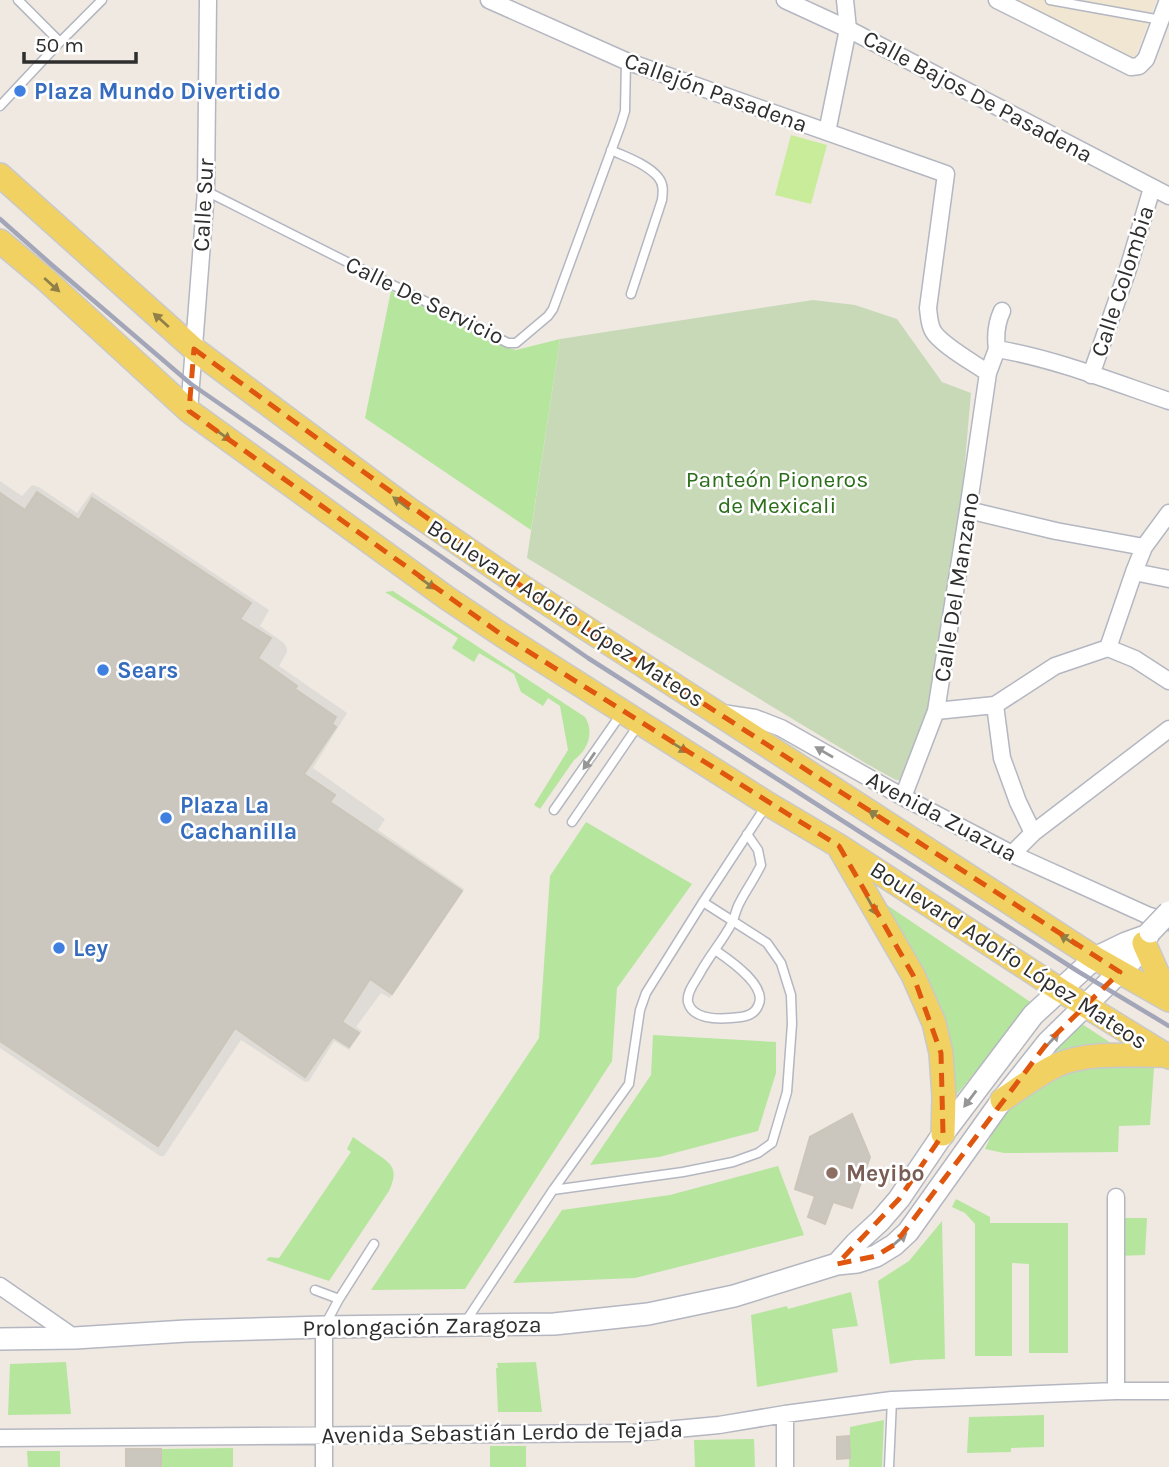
<svg xmlns="http://www.w3.org/2000/svg" width="1169" height="1467" viewBox="0 0 1169 1467" font-family="Karla,sans-serif">
<rect width="100%" height="100%" fill="#efe9e1"/>
<path fill="#f0e6d1" d="M1014,0H1156L1134,60Z"/>
<path fill="#b6e59e" d="M391,291L509,348L516,350L560,339L531,530L365,418Z
M393,591L585,717C595,733 587,751 574,760L540,809L534,805L568,750L560,706L548,698L543,706L521,692L514,674L479,653L474,662L452,648L458,638L385,592Z
M586,822L692,884L617,988L612,1061L465,1289L371,1290L539,1038L550,876Z
M878,899L1032,1003L953,1099Z
M1079,1022L1120,1049L1027,1075Z
M653,1035L776,1042V1073L758,1131L659,1157L590,1165L651,1075Z
M1141,1062L1154,1068L1150,1125L1119,1126L1118,1152L1004,1153L985,1149L993,1132L1010,1105L1030,1088L1084,1065Z
M353,1137C361,1143 369,1148 377,1154C394,1165 398,1171 389,1191L329,1281L266,1260L269,1257L279,1258L351,1152L347,1149Z
M778,1166L804,1235L635,1278L513,1283L562,1210L670,1195Z
M956,1199L990,1217V1223H1068V1353H1029V1264L1012,1263V1356H975V1224L965,1213L952,1207Z
M1118,1218H1147L1145,1255L1116,1256Z
M942,1221L945,1359L915,1360L890,1364L878,1281L909,1261Z
M851,1292L858,1326L832,1329L838,1372L757,1387L751,1315L787,1306L788,1309Z
M66,1362L71,1414L8,1415L10,1364Z
M536,1362L542,1412H498L496,1368H498L497,1363Z
M1044,1415V1447L1011,1448V1452L967,1453L969,1417Z
M884,1420L882,1467H849L850,1427Z
M754,1439L755,1467H695L694,1440Z
M490,1446H526V1467H490Z
M233,1448V1467H161V1449Z
M27,1451H60V1467H28Z"/>
<path fill="#c8d9b8" d="M813,300L855,305L897,319L942,382L971,393L957,553L932,709L905,780H896L867,764L527,558L560,339Z"/>
<path fill="#c9ec9a" d="M791,135L827,145L811,204L775,195Z"/>
<path fill="#dfdcd8" d="M0,481L22,496L32,485L39,487L77,513L92,492L269,610L260,626L284,643L287,648V652L279,666L347,713L313,768L385,819L378,830L464,889L390,998L381,993L356,1027L362,1031L349,1050L334,1041L309,1081L305,1082L241,1040L164,1156H160L0,1048V1041L158,1145L235,1028L305,1077L333,1037L349,1047L359,1033L342,1022L370,979L393,993L462,891L323,812L335,795L292,791L336,717L295,689L297,686L258,658L270,637L258,630L228,637L251,602L93,499L79,520L37,492L25,510L0,493Z"/>
<path fill="#cbc7bf" stroke="#cbc5ba" stroke-width="2" d="M37,492L79,520L92,498L251,603L240,619L271,638L258,658L297,686L295,689L336,717L332,724L336,727L304,774L335,795L330,802L462,891L392,994L370,979L342,1022L359,1033L349,1047L333,1037L305,1077L235,1028L158,1146L0,1041V493L25,510Z
M852,1114L870,1157L852,1208L833,1202L825,1224L808,1217L815,1196L795,1189L810,1137Z
M849,1436L850,1458L837,1459V1437Z
M126,1449H161V1467H126Z"/>
<g fill="none" stroke-linecap="round" stroke-linejoin="round">
<g stroke="#b4b7c1" stroke-width="11">
<path id="lane" d="M1050,0L1161,20
M60,42L102,0
M0,106L60,42L18,0
M611,150C626,157 647,164 658,177C664,184 663,192 662,200L631,294
M206,191L508,343H516L548,316L553,309L621,124L625,111L626,61
M554,810L621,714
M572,822L639,724
M715,950C728,959 769,986 758,1006C755,1013 749,1016 741,1017C726,1019 693,1022 688,1002C686,992 696,981 700,973C710,955 723,940 732,923C735,916 736,909 740,902C746,890 755,878 761,865L758,850L747,834
M553,1190L683,1172L733,1162L758,1153L772,1143L787,1092L792,1024L791,995L781,963L767,943L703,902
M315,1290L339,1299
M466,1321L553,1190L629,1084L640,1010L646,993L703,902L766,806
M325,1325L339,1299L374,1244
M889,1467L892,1400"/>
</g>
<g stroke="#b4b7c1" stroke-width="19">
<path id="street" d="M489,0L626,61L946,174L928,308C929,316 929,324 933,331C940,344 974,363 988,373
M785,0L848,29L1169,196
M997,0L1131,67L1139,66L1146,59L1168,0
M827,132L848,29L845,0
M997,349C1056,359 1113,382 1169,401
M997,349C995,335 996,324 1002,311
M1091,375L1128,269L1152,188
M189,411L206,191L208,0
M968,510L1056,531L1144,547
M1134,572L1169,579
M1108,648L1134,572L1144,547L1169,513
M995,705L1002,758L1018,802L1033,833
M936,711L995,705L1055,666L1108,648L1135,659L1169,681
M722,713L755,718L781,728L903,797L1012,854L1147,915L1169,922
M903,797L936,711L968,510L988,373L997,349
M1012,854L1033,833L1169,729
M0,1286L75,1338
M324,1327V1467
M1116,1391V1197
M0,1438L633,1433L719,1425L785,1414L892,1400L1116,1391H1169
M785,1467V1414"/>
</g>
<g stroke="#b4b7c1" stroke-width="24">
<path id="secondary" d="M837,1264L856,1243L880,1221L899,1199L943,1134L1033,1015L1095,958L1126,943L1148,935
M0,1339L75,1338L186,1331L324,1327L554,1324L648,1314L734,1296L837,1264L857,1262L876,1256L894,1245L908,1232L1002,1100L1048,1042L1135,957L1150,932"/>
</g>
<g stroke="#c9c9c9" stroke-width="26">
<path id="primary" d="M0,175L194,349L410,510L524,588L1095,958L1169,1000
M0,241L44,278L189,411L447,598L502,635L768,804L839,846L1060,990L1169,1057
M840,849L913,975L934,1023L941,1053L944,1097L943,1134
M1144,943L1160,979L1169,991
M1002,1100C1020,1088 1038,1074 1057,1065C1090,1051 1130,1056 1165,1055"/>
</g>
<use href="#lane" stroke="#fff" stroke-width="8"/>
<use href="#street" stroke="#fff" stroke-width="16"/>
<use href="#secondary" stroke="#fff" stroke-width="21"/>
<use href="#primary" stroke="#f2d163" stroke-width="23"/>
<path stroke="#a3a6b8" stroke-width="4.5" d="M0,219L52,265L191,384L588,658L1079,972L1169,1026"/>
<g stroke="#b4b7c1" stroke-width="24" stroke-linecap="butt">
<path id="secondary-bridge" d="M1150,932L1169,912"/>
</g>
<use href="#secondary-bridge" stroke="#fff" stroke-width="21"/>
</g>
<defs><path id="oneway-solid" d="M-6-.8H1V-3.2L6.5 0L1 3.2V.8H-6Z" transform="scale(1.75)"/></defs>
<g fill="#908048">
<use href="#oneway-solid" transform="translate(52 285) rotate(42)"/>
<use href="#oneway-solid" transform="translate(161 320) rotate(-138)"/>
<use href="#oneway-solid" transform="translate(223 435) rotate(36)"/>
<use href="#oneway-solid" transform="translate(401 503) rotate(-143)"/>
<use href="#oneway-solid" transform="translate(427 583) rotate(36)"/>
<use href="#oneway-solid" transform="translate(679 747) rotate(32)"/>
<use href="#oneway-solid" transform="translate(877 816) rotate(-147)"/>
<use href="#oneway-solid" transform="translate(872 906) rotate(61)"/>
<use href="#oneway-solid" transform="translate(1068 940) rotate(-147)"/>
</g>
<g fill="#969696">
<use href="#oneway-solid" transform="translate(824 752) rotate(-150)"/>
<use href="#oneway-solid" transform="translate(589 761) rotate(125)"/>
<use href="#oneway-solid" transform="translate(1052 1040) rotate(-47)"/>
<use href="#oneway-solid" transform="translate(970 1099) rotate(127)"/>
<use href="#oneway-solid" transform="translate(899 1240) rotate(-41)"/>
</g>
<path fill="none" stroke="#df570e" stroke-width="5" stroke-dasharray="14 9" stroke-linejoin="round" d="M194,349L524,588L1120,972L1048,1042L894,1245L876,1256L837,1264L899,1199L943,1134L941,1053L913,975L839,846L502,635L189,411Z"/>
<g fill="#3f7fe0" stroke="#fff" stroke-width="2.5">
<circle cx="20" cy="91" r="7"/>
<circle cx="103" cy="670" r="7"/>
<circle cx="166" cy="818" r="7"/>
<circle cx="59" cy="948" r="7"/>
</g>
<circle fill="#8d6e63" stroke="#fff" stroke-width="2.5" cx="832" cy="1173" r="7"/>
<g text-anchor="middle" stroke-width="5" stroke-linejoin="round" paint-order="stroke">
<g font-size="23" font-weight="bold" fill="#366cbe" stroke="#fff" text-anchor="start">
<text x="34" y="99">Plaza Mundo Divertido</text>
<text x="117" y="678">Sears</text>
<text x="180" y="813">Plaza La<tspan x="180" dy="26">Cachanilla</tspan></text>
<text x="73" y="956">Ley</text>
</g>
<g font-size="23" fill="#2e2e2e" stroke="#fff">
<text transform="translate(716 92) rotate(20)" y="8">Callejón Pasadena</text>
<text transform="translate(978 96) rotate(28)" y="8">Calle Bajos De Pasadena</text>
<text transform="translate(203 205) rotate(-87)" y="8">Calle Sur</text>
<text transform="translate(1122 281) rotate(-72)" y="8">Calle Colombia</text>
<text transform="translate(425 300) rotate(26)" y="8">Calle De Servicio</text>
<text transform="translate(956 587) rotate(-81)" y="8">Calle Del Manzano</text>
<text transform="translate(566 613) rotate(33)" y="8">Boulevard Adolfo López Mateos</text>
<text transform="translate(942 816) rotate(28)" y="8">Avenida Zuazua</text>
<text transform="translate(1009 955) rotate(33)" y="8">Boulevard Adolfo López Mateos</text>
<text transform="translate(422 1326) rotate(-1)" y="8">Prolongación Zaragoza</text>
<text transform="translate(502 1432) rotate(-1)" y="8">Avenida Sebastián Lerdo de Tejada</text>
</g>
<g font-size="23" fill="#2c6e1b" stroke="#fff">
<text x="777" y="487">Panteón Pioneros<tspan x="777" dy="26">de Mexicali</tspan></text>
</g>
<g font-size="23" font-weight="bold" fill="#785e54" stroke="#fff" text-anchor="start">
<text x="846" y="1181">Meyibo</text>
</g>
</g>
<path d="M24 52v10h112v-10" fill="none" stroke="#2e2e2e" stroke-width="3.5"/>
<text x="35" y="52" font-size="21" fill="#2e2e2e" stroke="#ffffff" stroke-width="5" paint-order="stroke">50 m</text>
</svg>
